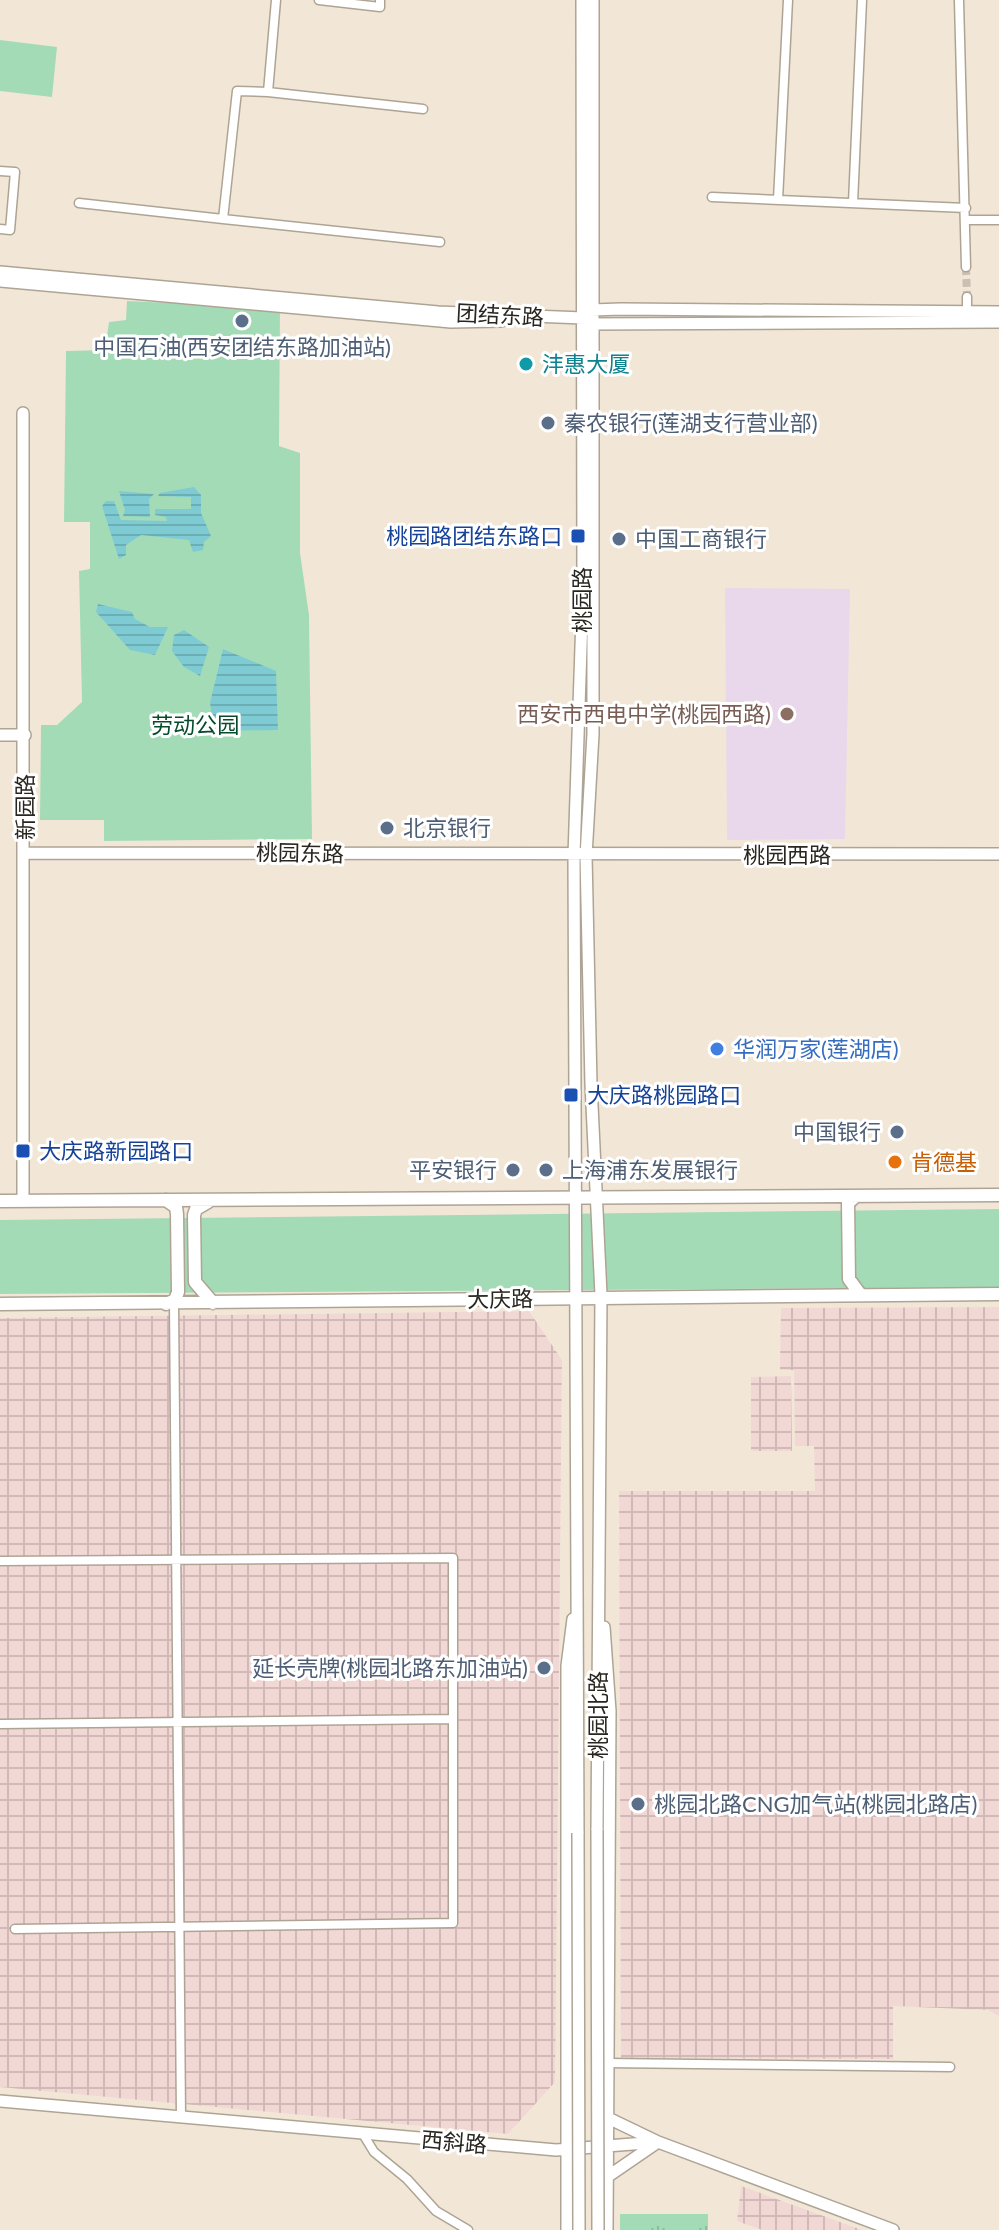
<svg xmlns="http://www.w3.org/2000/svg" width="999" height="2230" viewBox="0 0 999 2230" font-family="Lato,'Noto Sans SC',sans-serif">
<defs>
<pattern id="industrial-grid" width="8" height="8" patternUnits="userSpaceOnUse" patternTransform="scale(2)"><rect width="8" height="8" fill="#f2d8d5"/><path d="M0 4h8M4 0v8" fill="none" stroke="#d0b9b7"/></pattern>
<pattern id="grass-tufts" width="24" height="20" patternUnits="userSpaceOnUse" patternTransform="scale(2)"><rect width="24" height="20" fill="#a4dbb7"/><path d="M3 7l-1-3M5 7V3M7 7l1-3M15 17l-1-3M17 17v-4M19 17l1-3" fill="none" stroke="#8dbc9d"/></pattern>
<pattern id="water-rules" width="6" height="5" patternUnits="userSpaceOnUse" patternTransform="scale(2)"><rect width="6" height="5" fill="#7ecbd3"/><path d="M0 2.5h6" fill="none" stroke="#6daeb5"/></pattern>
</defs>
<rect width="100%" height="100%" fill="#f2e7d7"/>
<path fill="url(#industrial-grid)" d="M999,1307V2016L988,2010L893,2006V2059L621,2058L619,1491H815L814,1446H795L794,1370H780L781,1308Z
M529,1311L562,1360L555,2082L508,2134L0,2087V1318Z
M791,1376L792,1451H751V1377Z
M741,2186L862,2230H762L737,2221Z"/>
<path fill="#e9d8eb" d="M725,588L850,589L845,839L727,840Z"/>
<path fill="url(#grass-tufts)" d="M620,2214H708V2230H620Z"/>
<path fill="#a4dbb7" d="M0,40L57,47L52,97L0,91Z
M127,301L280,308L279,446L300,453V553L309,615L312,839L104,841V820H40L41,725H57L82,702L79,571L90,569V522H64L66,351L105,350L109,322L126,320Z
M999,1209V1287L0,1294V1220Z"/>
<path fill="url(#water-rules)" d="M194,487L201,495V513L211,536L204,542L203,550L193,552L189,540L141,535L126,545V555L119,559L102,506L106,501H114L121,520L167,521L166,517L155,515V509H191V497L158,496L160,493Z
M119,491L154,494L149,499L150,517L123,516L125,510Z
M98,604L132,612L135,619L150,627H168L155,655L130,650L96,612Z
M184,630L209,647L200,676L184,667L172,651L174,635Z
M223,649L276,671L278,730L214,731L210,703Z"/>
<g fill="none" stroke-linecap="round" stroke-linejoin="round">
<path stroke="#cac0b2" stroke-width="8" stroke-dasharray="8 4" stroke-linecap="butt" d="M966,267L967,297"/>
<g stroke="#aea495" stroke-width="11">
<path id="street" d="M276,0L268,92L237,91L223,219L440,242
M319,0L380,7V0
M959,1L966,267
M268,92L423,109
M0,171L15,172L10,230L0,229
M712,197L966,208
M778,200L788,0
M79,203L223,219
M853,203L862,0
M966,220H999
M967,297V312
M174,1304L181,2118
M0,1561L453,1558V1923L15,1929
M0,1724L453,1719
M606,2063L950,2067
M363,2134L374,2152L407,2179L436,2211L468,2230"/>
</g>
<g stroke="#aea495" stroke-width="14">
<path id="secondary" d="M593,0V734L586,856L591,1084L601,1295L597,1830
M0,272L438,312L583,318L592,310L621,309L999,312
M0,281L451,322L502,321
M586,324L999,322
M0,735H25
M25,853L999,854
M23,1201V413
M604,1627L610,1711L607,2230
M578,1833L574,856L583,587L582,0
M0,2101L556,2150L658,2142L893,2230
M606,2117L658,2142L607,2177
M567,2230V1666L573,1619"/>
</g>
<g stroke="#aea495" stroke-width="15">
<path id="primary" d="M856,1196L848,1203L849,1279L860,1294
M166,1200L176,1207L177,1214L178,1292L175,1300L166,1304
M0,1201L999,1195
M208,1202L196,1209L194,1215L195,1282L213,1303
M0,1304L999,1294"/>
</g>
<use href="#street" stroke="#fff" stroke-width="8"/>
<use href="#secondary" stroke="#fff" stroke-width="11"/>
<use href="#primary" stroke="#fff" stroke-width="12"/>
<g stroke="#aea495" stroke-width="14" stroke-linecap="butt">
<path id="secondary-bridge" d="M597,1830L598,2230
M578,1833L579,2230"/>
</g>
<use href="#secondary-bridge" stroke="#fff" stroke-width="11"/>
</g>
<g fill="#5c6f8a" stroke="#fff" stroke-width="3">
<circle cx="242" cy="321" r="8"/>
<circle cx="548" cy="423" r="8"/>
<circle cx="619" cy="539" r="8"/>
<circle cx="387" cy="828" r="8"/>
<circle cx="897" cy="1132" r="8"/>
<circle cx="513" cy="1170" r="8"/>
<circle cx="546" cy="1170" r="8"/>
<circle cx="544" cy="1668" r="8"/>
<circle cx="638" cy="1804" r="8"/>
</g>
<circle fill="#0f9aa8" stroke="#fff" stroke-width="3" cx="526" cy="364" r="8"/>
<g fill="#1a4fb4" stroke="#fff" stroke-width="3">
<rect x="570" y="528" width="16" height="16" rx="4"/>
<rect x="563" y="1087" width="16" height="16" rx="4"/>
<rect x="15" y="1143" width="16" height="16" rx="4"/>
</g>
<circle fill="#8d6e63" stroke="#fff" stroke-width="3" cx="787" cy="714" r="8"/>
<circle fill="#3f7fe0" stroke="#fff" stroke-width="3" cx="717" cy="1049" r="8"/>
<circle fill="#e8710a" stroke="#fff" stroke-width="3" cx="895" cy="1162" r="8"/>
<g text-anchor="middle" stroke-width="6" stroke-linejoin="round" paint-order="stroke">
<g font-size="22" fill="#292620" stroke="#fff">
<text transform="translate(500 315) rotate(3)" y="8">团结东路</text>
<text transform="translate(582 600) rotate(-90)" y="8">桃园路</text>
<text transform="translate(25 807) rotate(-90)" y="8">新园路</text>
<text transform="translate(300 853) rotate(1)" y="8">桃园东路</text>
<text x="787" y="863">桃园西路</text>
<text transform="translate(500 1299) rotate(-1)" y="8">大庆路</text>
<text transform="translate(598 1715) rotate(-90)" y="8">桃园北路</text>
<text transform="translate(454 2142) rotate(5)" y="8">西斜路</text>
</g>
<g font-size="22" fill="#4e5e75" stroke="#fff" text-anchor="start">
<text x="242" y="355" text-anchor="middle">中国石油(西安团结东路加油站)</text>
<text x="564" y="431">秦农银行(莲湖支行营业部)</text>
<text x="635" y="547">中国工商银行</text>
<text x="403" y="836">北京银行</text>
<text x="881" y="1140" text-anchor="end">中国银行</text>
<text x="497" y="1178" text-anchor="end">平安银行</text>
<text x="562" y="1178">上海浦东发展银行</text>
<text x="528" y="1676" text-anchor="end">延长壳牌(桃园北路东加油站)</text>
<text x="654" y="1812">桃园北路CNG加气站(桃园北路店)</text>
</g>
<g font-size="22" fill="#0d838f" stroke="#fff" text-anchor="start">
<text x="542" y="372">沣惠大厦</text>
</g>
<g font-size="22" fill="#164399" stroke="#fff" text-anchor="start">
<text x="562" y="544" text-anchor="end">桃园路团结东路口</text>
<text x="587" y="1103">大庆路桃园路口</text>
<text x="39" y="1159">大庆路新园路口</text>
</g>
<g font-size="22" fill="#785e54" stroke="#fff" text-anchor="end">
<text x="771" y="722">西安市西电中学(桃园西路)</text>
</g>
<g font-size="22" fill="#064b2a" stroke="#fff">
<text x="195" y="733">劳动公园</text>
</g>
<g font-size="22" fill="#366cbe" stroke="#fff" text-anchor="start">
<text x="733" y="1057">华润万家(莲湖店)</text>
</g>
<g font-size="22" fill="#c56008" stroke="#fff" text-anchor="start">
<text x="911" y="1170">肯德基</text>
</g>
</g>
</svg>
